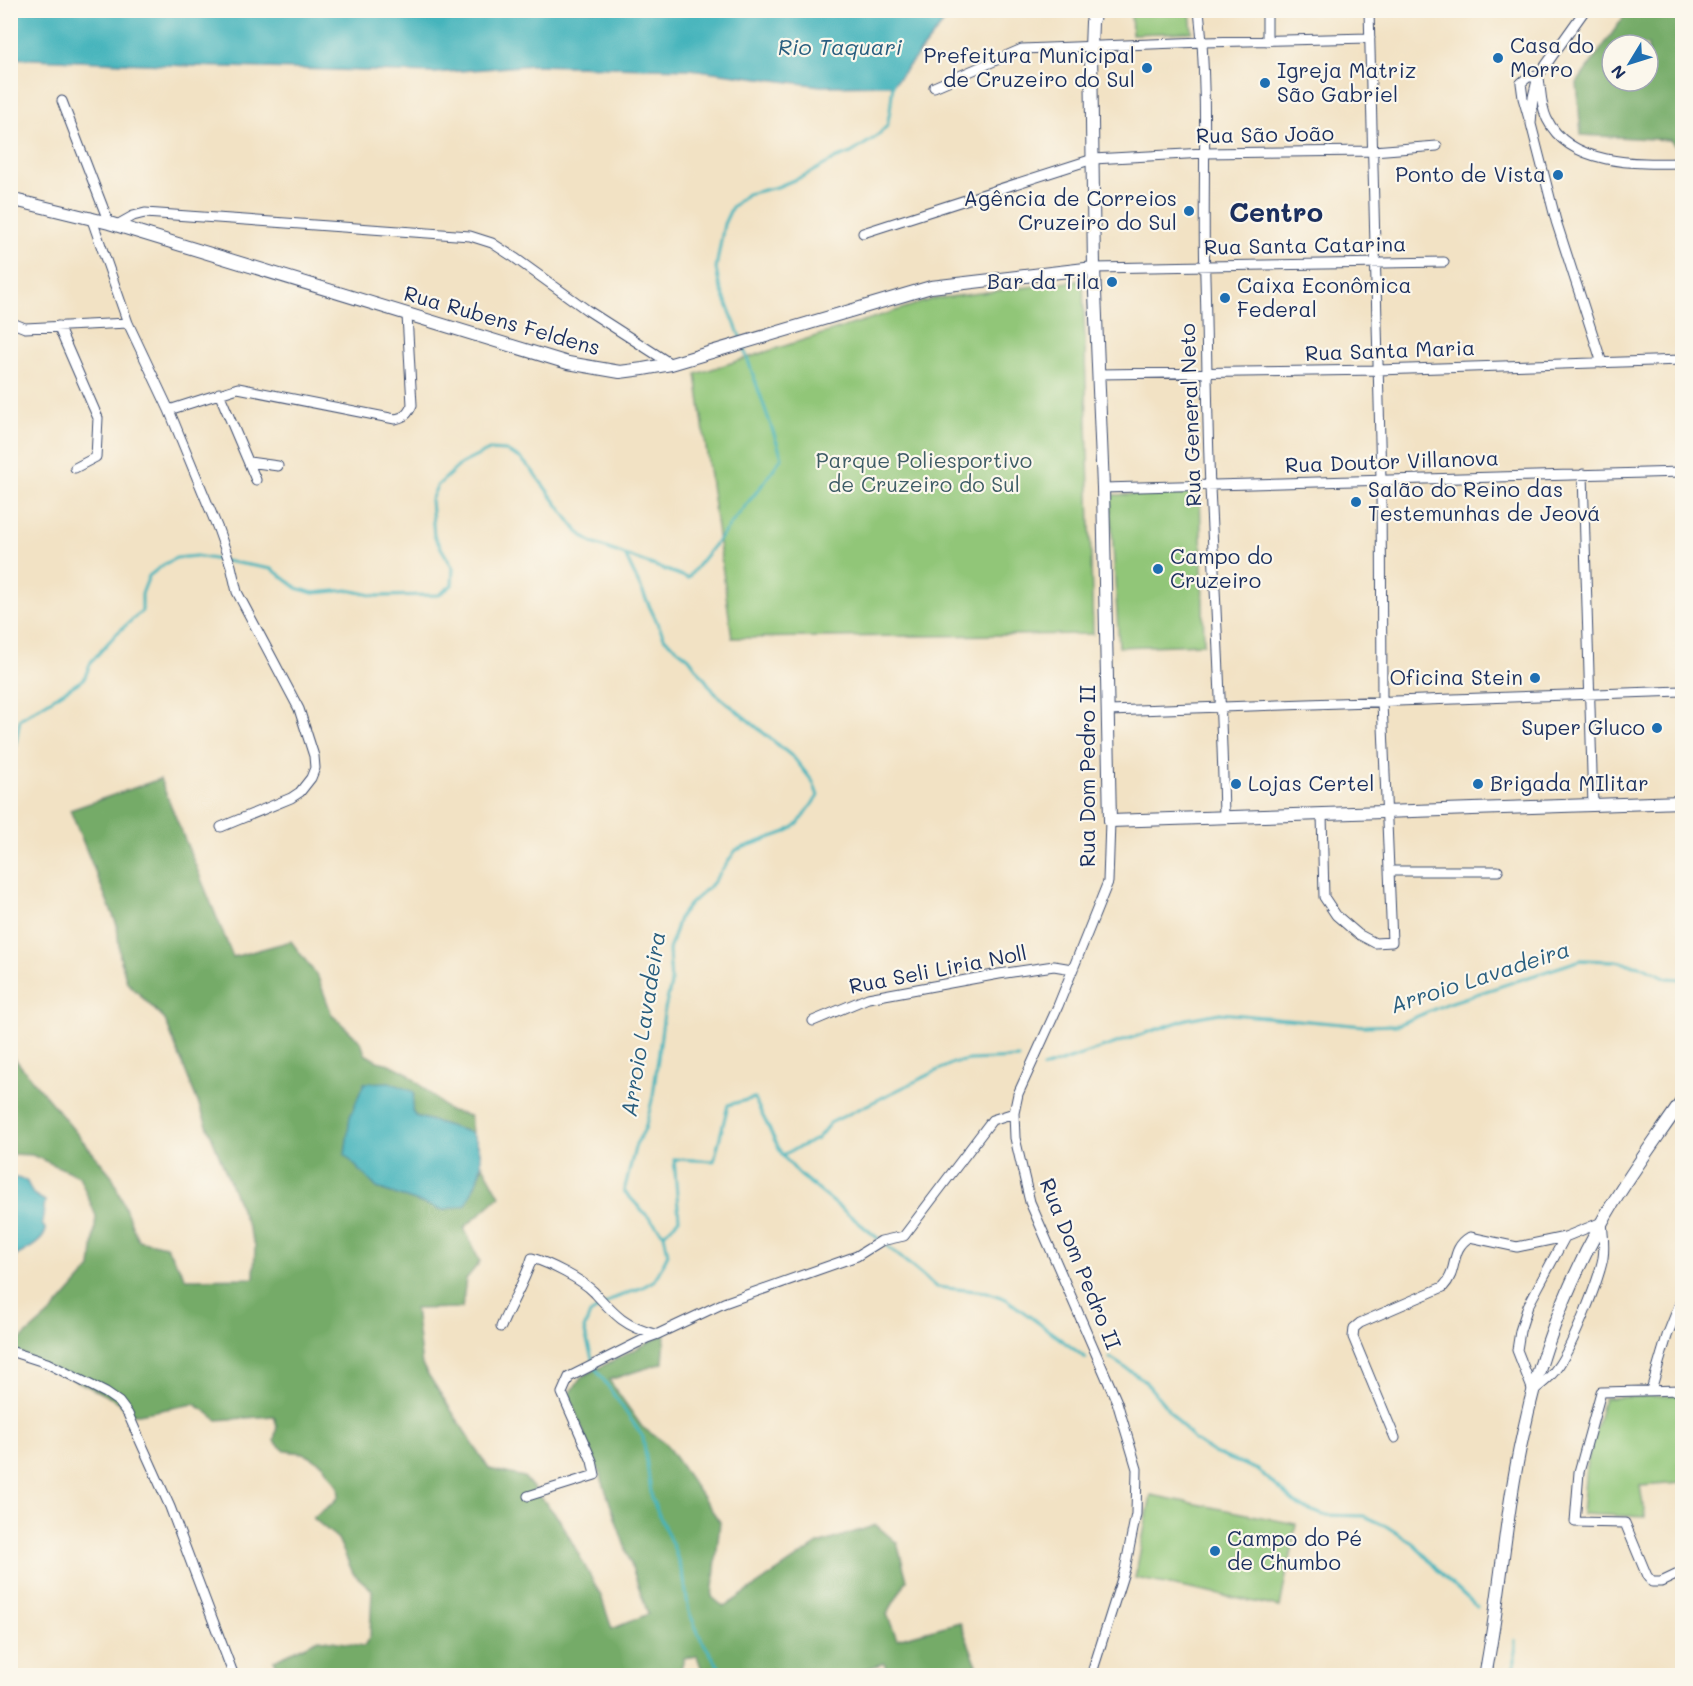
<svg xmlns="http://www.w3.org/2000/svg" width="1693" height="1686" viewBox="0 0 1693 1686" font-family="Mali,sans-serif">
<rect width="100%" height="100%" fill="#fbf7ec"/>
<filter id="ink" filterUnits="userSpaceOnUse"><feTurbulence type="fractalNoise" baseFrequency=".0167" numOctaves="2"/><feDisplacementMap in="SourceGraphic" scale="12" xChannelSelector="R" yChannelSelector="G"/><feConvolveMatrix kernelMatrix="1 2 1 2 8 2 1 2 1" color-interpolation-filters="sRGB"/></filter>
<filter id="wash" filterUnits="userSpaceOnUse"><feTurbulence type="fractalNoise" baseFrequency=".008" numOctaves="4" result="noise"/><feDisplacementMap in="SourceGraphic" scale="24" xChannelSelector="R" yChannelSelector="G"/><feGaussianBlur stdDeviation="1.35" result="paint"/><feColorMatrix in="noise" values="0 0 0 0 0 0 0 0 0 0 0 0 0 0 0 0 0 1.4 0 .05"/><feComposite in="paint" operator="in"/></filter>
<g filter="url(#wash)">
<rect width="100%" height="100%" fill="#f2e2c4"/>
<path fill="#91c678" stroke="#567a6b" stroke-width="1.5" d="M1131,11H1190L1192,32L1132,34Z
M1083,280L1093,634L732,638L696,374L933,299Z
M1200,493L1204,644L1119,647L1110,495Z
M1682,1395V1483L1640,1486L1645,1517L1582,1514L1586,1467L1604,1398Z
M1151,1495L1296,1524L1280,1607L1135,1578Z"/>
<path fill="#74ab68" stroke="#486d63" stroke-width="1.5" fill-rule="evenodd" d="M1628,11H1682V154L1670,140L1581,135L1577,83ZM1612,45H1648V81H1612Z
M160,779L233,957L291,941L318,977L332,1015L361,1042L365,1054L377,1061L390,1064L406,1072L448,1110L470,1116L472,1133L415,1116L412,1110L414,1092L377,1188L442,1210L474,1187L483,1165L500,1196L464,1228L480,1262L466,1279L462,1308L415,1309L422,1365L489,1469L524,1477L560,1520L601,1596L612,1629L648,1614L600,1474L569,1395L581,1377L665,1334L663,1363L609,1380L642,1427L665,1443L720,1522L712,1597L724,1607L818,1544L876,1525L897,1543L907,1580L887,1614L897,1639L960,1622L981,1675H889L884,1663L849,1675H704L697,1656L684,1658L679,1676H343L336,1674L332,1676L281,1675L274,1660L319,1639L364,1646L370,1636L372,1590L353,1573L338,1539L313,1518C322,1509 332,1507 339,1496L338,1486L323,1464L303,1453L285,1451L274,1441L277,1426L274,1416L217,1420L206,1411L194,1404L139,1414H128L119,1402L11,1348L53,1311L91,1268L96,1216L79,1176L32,1155L11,1154L10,1053L112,1176L138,1240L166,1246L186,1279L254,1278L255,1245L165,1020L127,982L120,957L117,925L70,810Z"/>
<path fill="#44b4bc" stroke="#30728d" stroke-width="1.5" d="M11,10H971V11L946,20L893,85L821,86L690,69L532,65L435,73L190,66L11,58Z
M389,1082L414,1092L412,1110L415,1116L472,1133C490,1162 478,1178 466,1205L442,1210L377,1188L345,1155L350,1117L364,1083Z
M11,1177L26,1180L33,1194L45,1201L42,1224L46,1230C43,1244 22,1252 11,1259Z"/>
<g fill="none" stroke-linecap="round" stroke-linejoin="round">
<path stroke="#44b4bc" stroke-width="3" d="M741,339L719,284L716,268L724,224L732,207L747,194L777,187L806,175L837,158L851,153L876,137L887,126L890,111L893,84
M626,557L665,639L689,658L715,693L794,758L813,782L818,796L798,824L786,832L736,850L713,883L690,904L679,918L669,950L671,984L664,1013L653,1096L645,1129L636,1144L624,1191L664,1234L679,1219L674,1159L714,1161L728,1105L754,1098L782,1155L800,1175L880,1240
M10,748H15L20,719L84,679L91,662L116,634L142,611V594L149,576L163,565L176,558L196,556L272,569L297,588L313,593L348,590L376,596L439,595L452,585L453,568L434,536L431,500L437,486L461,464L489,450L506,451L520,458L531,469L578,532L592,543L688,578L762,485L782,457L743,346
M1043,1068L1187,1019L1220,1013L1364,1026L1397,1025L1446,1004L1581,960L1615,961L1644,967L1667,978L1682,979
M782,1155L817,1139L830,1123L953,1063L969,1060L1019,1058
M664,1234L668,1254L655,1280L643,1287L615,1298L590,1314L584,1329L594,1366L643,1437L652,1499L675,1551L684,1580L689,1612L701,1639L725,1676
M885,1244L936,1287L987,1292L1006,1299L1086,1358
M1110,1358L1143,1379L1194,1440L1214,1453L1258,1470L1299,1506L1323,1515L1364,1516L1386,1526L1414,1544L1443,1576L1477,1607
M1515,1640V1676"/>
</g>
</g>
<g filter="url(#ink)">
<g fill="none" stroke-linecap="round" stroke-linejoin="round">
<g stroke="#3b4a6d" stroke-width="11">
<path id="minor" d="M1199,10C1209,99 1202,189 1205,278C1207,347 1207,417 1210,487C1215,597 1222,707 1224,818
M1585,10L1538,76L1533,97L1531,124L1556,221L1602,363
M1267,41V10
M1539,78C1541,91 1541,107 1547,119C1570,166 1638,164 1682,163
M934,87L1022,49L1203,42L1370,38
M62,101L109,223
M1529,119L1523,98L1521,83L1528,77L1538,76
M91,217L128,323L169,410L218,529L231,566L237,592L299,709L314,756L315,768L311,778L300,792L291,798L221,827
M117,225L133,216L145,213L470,236L492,243L515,258L587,310L671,364
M863,233L1093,159L1205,153L1373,151L1437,146
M1094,268L1444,262
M10,322L25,328L128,323
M58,326L98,418L96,457L75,468
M1099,374L1378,370L1682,360
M219,393L256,480
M169,410L238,388L395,419C405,417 408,414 412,405L407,315
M249,462L278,466
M1583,474L1593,806
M1103,488L1682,472
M1109,711L1682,691
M1322,814L1324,897L1336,915L1358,934L1375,943L1392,942L1382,702L1381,480L1369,10
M1390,871H1498
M813,1021L868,998L999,974L1054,966L1072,969
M1602,1222C1603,1234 1605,1246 1603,1258C1598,1283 1573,1344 1559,1365C1552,1376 1543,1383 1533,1391L1517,1350L1520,1331L1528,1306L1565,1237Z
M501,1327C510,1304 525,1282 532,1258C549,1263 581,1279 594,1292C614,1314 625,1327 655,1334
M10,1351L47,1363L106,1393L119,1402L128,1414L170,1507L234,1676
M1651,1390L1667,1336L1682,1298
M1682,1390L1601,1392L1579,1472L1575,1522L1625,1523L1647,1576L1652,1582H1661L1682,1572
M1395,1438L1353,1337L1354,1328L1360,1323L1443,1287C1459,1271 1449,1249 1470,1237L1517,1247L1565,1237
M528,1496L595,1475L592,1461L562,1393L569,1377L647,1338L658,1334L724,1303L857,1256L881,1241L904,1236L992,1120L1014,1113
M1091,1676L1125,1569L1136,1514L1137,1469L1117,1402L1030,1202L1015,1138L1014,1113L1018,1094L1058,1006L1108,882L1110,821"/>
</g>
<g stroke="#3b4a6d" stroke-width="14">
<path id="major" d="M1096,10L1092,22L1091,48L1094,268L1103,488L1110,821L1682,802
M10,199L109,223L568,363L620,372L643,369L671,364L931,287L1094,268
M1485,1676C1501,1595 1505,1513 1523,1434C1538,1361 1566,1287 1602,1222C1625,1180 1655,1141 1682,1101"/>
</g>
<use href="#minor" stroke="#fff" stroke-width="9"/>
<use href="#major" stroke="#fff" stroke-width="12"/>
</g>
</g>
<g fill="#1f6fb2" stroke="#fbf7ec" stroke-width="2">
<circle cx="1498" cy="58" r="6"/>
<circle cx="1147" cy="68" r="6"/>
<circle cx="1265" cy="83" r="6"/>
<circle cx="1558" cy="175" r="6"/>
<circle cx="1189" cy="211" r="6"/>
<circle cx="1112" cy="282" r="6"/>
<circle cx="1225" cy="298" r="6"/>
<circle cx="1356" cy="502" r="6"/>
<circle cx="1158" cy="569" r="6"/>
<circle cx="1535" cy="678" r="6"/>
<circle cx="1657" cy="728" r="6"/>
<circle cx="1236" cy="784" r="6"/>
<circle cx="1478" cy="784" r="6"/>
<circle cx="1215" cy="1551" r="6"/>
</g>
<g text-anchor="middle" stroke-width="4.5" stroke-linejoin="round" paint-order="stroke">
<g font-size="21" fill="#1b2f5e" stroke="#fbf7ec" text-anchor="start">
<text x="1510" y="53">Casa do<tspan x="1510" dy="24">Morro</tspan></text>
<text x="1135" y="63" text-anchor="end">Prefeitura Municipal<tspan x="1135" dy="24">de Cruzeiro do Sul</tspan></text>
<text x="1277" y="78">Igreja Matriz<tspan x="1277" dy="24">São Gabriel</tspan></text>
<text x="1546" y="182" text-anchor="end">Ponto de Vista</text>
<text x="1177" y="206" text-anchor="end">Agência de Correios<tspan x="1177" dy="24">Cruzeiro do Sul</tspan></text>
<text x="1100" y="289" text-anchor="end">Bar da Tila</text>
<text x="1237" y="293">Caixa Econômica<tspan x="1237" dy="24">Federal</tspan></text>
<text x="1368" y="497">Salão do Reino das<tspan x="1368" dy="24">Testemunhas de Jeová</tspan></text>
<text x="1170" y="564">Campo do<tspan x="1170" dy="24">Cruzeiro</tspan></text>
<text x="1523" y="685" text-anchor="end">Oficina Stein</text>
<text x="1645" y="735" text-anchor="end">Super Gluco</text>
<text x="1248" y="791">Lojas Certel</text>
<text x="1490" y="791">Brigada MIlitar</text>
<text x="1227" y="1546">Campo do Pé<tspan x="1227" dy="24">de Chumbo</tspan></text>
</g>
<g font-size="21" fill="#1b2f5e" stroke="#fbf7ec">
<text transform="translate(1265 135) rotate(-1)" y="7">Rua São João</text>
<text transform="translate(1305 246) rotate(-1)" y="7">Rua Santa Catarina</text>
<text transform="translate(502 321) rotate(16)" y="7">Rua Rubens Feldens</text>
<text transform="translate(1390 351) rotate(-2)" y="7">Rua Santa Maria</text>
<text transform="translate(1191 415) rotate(-92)" y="7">Rua General Neto</text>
<text transform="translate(1392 462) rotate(-2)" y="7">Rua Doutor Villanova</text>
<text transform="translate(1088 776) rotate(-90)" y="7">Rua Dom Pedro II</text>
<text transform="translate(938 970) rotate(-11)" y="7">Rua Seli Liria Noll</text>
<text transform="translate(1080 1264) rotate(68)" y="7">Rua Dom Pedro II</text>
</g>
<g font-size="21" fill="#3e5c66" stroke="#fbf7ec">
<text x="924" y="468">Parque Poliesportivo<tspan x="924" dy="24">de Cruzeiro do Sul</tspan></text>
</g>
<g font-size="22" font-style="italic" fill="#295e7f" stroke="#fbf7ec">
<text x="840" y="55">Rio Taquari</text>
<text transform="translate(1480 977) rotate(-18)" y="8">Arroio Lavadeira</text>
<text transform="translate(643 1024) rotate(-81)" y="8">Arroio Lavadeira</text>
</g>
<g font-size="27" font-weight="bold" fill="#1b2f5e" stroke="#fbf7ec">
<text x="1276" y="222">Centro</text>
</g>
</g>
<rect width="1693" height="1686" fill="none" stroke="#fbf7ec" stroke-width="36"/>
<g transform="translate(1630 63) rotate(232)"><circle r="28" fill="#fbf7ec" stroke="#a1a7b3" stroke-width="1.5"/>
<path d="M0-4.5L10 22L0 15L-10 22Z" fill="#1f6fb2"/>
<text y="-9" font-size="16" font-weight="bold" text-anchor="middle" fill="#1b2f5e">N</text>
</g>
</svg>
